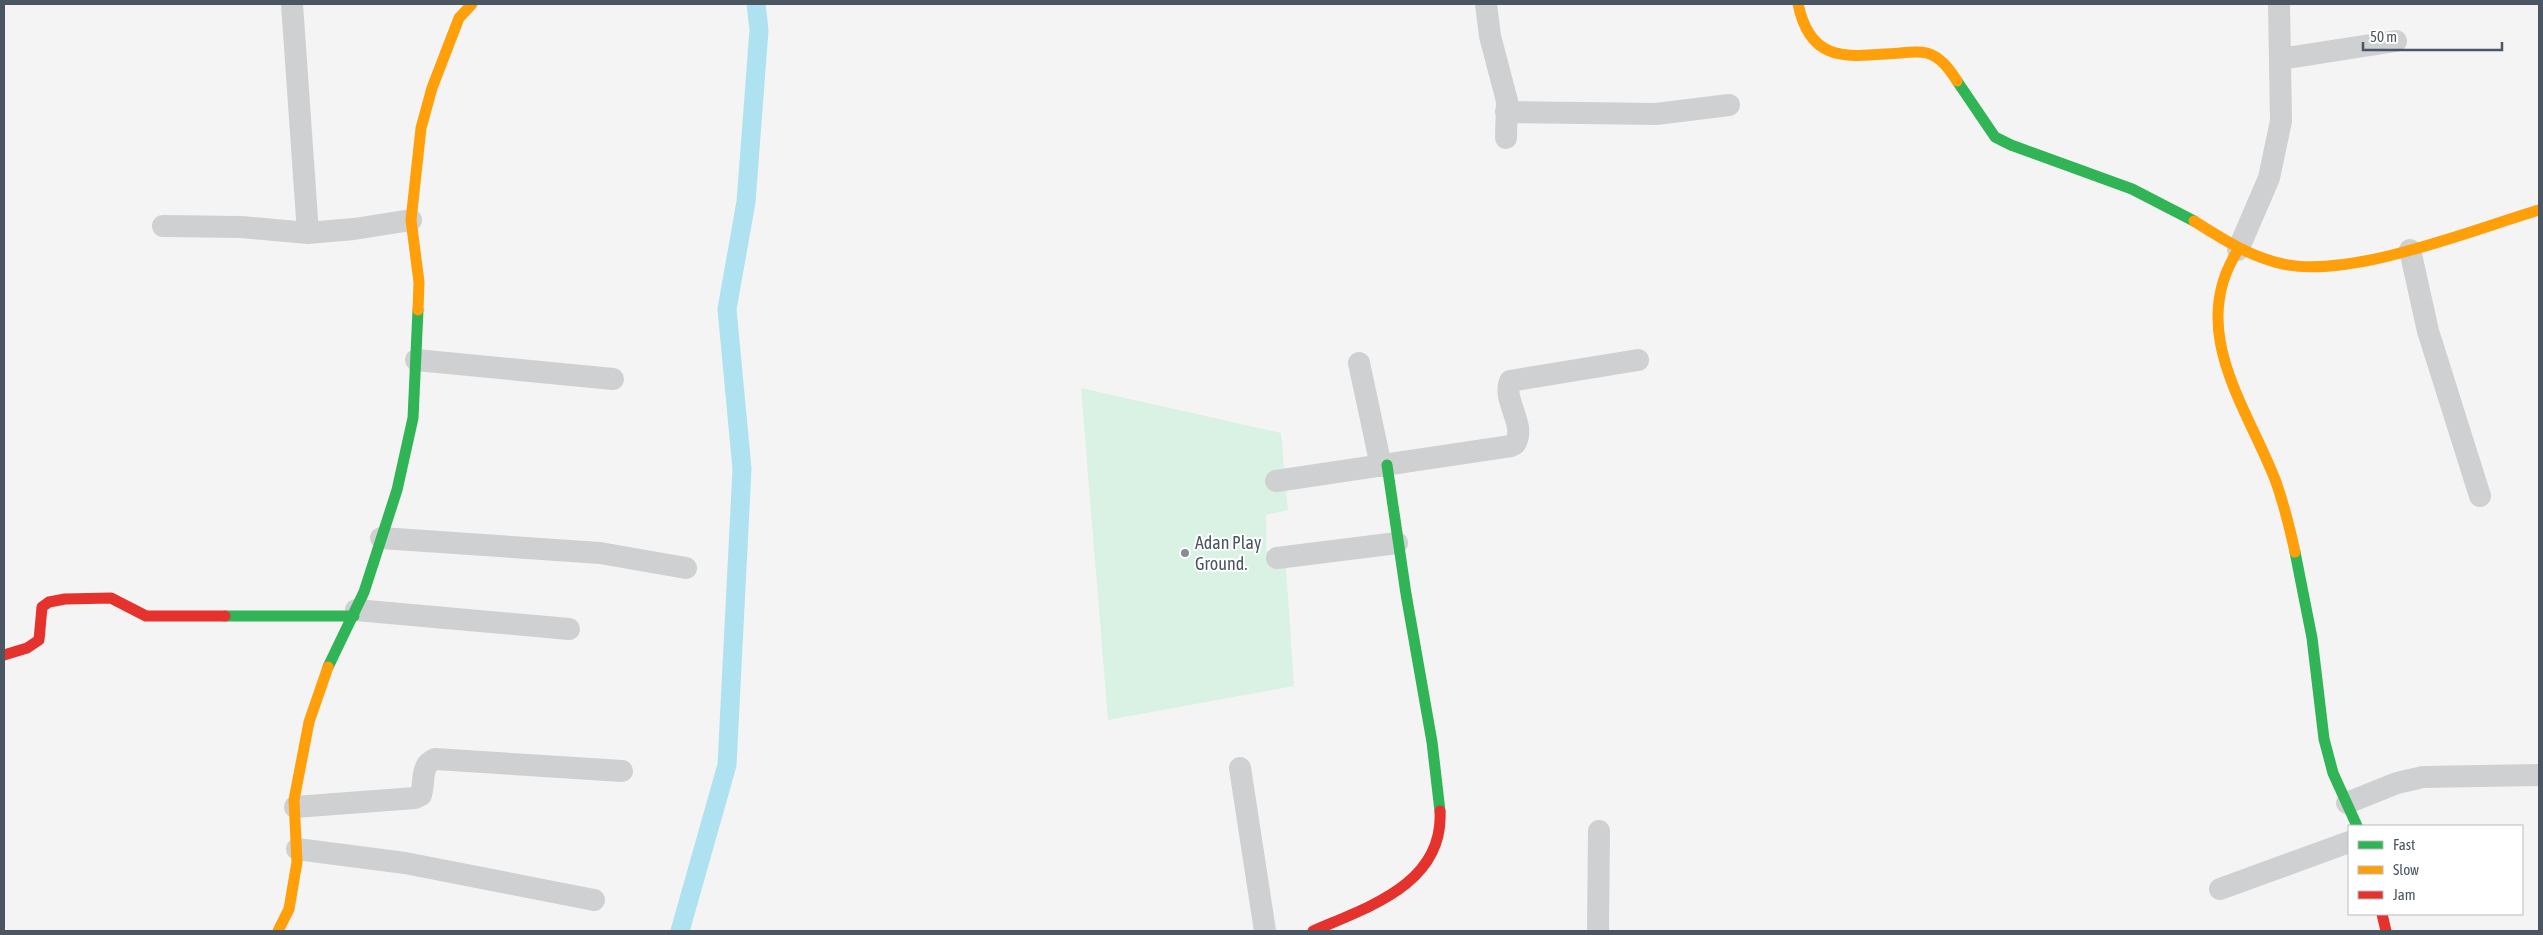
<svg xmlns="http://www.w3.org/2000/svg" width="2543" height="935" viewBox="0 0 2543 935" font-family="'Asap Condensed',sans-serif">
<rect width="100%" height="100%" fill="#f4f4f4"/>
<path fill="#d9f2e3" d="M1081,388L1281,433L1288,510L1266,515V551L1285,554L1294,686L1108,720Z"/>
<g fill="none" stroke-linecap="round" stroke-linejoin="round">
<path stroke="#aee2f0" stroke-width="19" d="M680,931L727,765L742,469L727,309L746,202L759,30L756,4"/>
<path stroke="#ced0d2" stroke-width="22" d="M292,4L308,233
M1486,4L1490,36L1507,101L1506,138
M2281,59L2396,41
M1506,112L1656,114L1729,105
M163,226L241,227L308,233L354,229L411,220
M2238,250L2269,178L2281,121L2279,4
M2410,250L2428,331L2480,496
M416,360L613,379
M1359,363L1381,466
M1276,481L1511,446L1515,444C1527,425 1502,401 1510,381L1638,360
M381,538L600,553L686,568
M1277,558L1397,543
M356,610L569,629
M1240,768L1265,931
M2347,803L2397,783L2423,777L2539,775
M295,807L415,798L421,795C425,781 420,765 435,759L622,771
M297,849L405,863L594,900
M2220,889L2349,842
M1598,931L1599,831"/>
<path stroke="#30b455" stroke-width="11" d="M1957,81L1995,137L2011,145L2132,189L2194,221
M1387,465L1406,594L1432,742L1440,811
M2295,552L2312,638L2324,739L2333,773L2357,826
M225,616H354
M328,667L364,592L397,490L413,418L418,310"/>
<path stroke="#ff9f0a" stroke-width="11" d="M1798,4C1811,66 1850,56 1900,53C1909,52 1919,51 1927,53C1941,57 1950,70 1957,81
M2194,221C2221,238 2250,257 2283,264C2351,279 2471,230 2539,210
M2238,250C2186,331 2248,408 2276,482C2284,505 2290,529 2295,552
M418,310L419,282L411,220L421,128L432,88L459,18L472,4
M278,931L289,909L297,862L294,800L309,722L328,667"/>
<path stroke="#e5322d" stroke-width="11" d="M4,655L27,648L39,640L42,607L49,602L65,599L111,598L146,616H225
M2382,914L2386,931
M1313,931C1368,907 1444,884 1440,811"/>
</g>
<circle fill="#868d94" stroke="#fff" stroke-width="2" cx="1185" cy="553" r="5"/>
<g text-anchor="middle" stroke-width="4" stroke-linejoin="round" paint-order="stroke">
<g font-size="18" fill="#4a5661" stroke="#fff" text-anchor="start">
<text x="1195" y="549">Adan Play<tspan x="1195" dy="21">Ground.</tspan></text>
</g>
</g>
<rect width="2543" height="935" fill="none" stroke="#4a5661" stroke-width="10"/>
<rect x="2348" y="825" width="175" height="90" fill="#ffffff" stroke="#b7bbc0"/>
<rect x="2358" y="841" width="25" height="8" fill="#30b455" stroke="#b7bbc0"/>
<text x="2393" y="850" font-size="15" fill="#4a5661">Fast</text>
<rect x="2358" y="866" width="25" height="8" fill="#ff9f0a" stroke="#b7bbc0"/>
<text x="2393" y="875" font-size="15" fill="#4a5661">Slow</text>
<rect x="2358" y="891" width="25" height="8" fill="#e5322d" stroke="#b7bbc0"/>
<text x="2393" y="900" font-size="15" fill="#4a5661">Jam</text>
<path d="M2363 42v8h139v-8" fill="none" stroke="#4a5661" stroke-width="2.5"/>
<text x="2370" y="42" font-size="15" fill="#4a5661" stroke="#ffffff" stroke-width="4" paint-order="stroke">50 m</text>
</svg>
